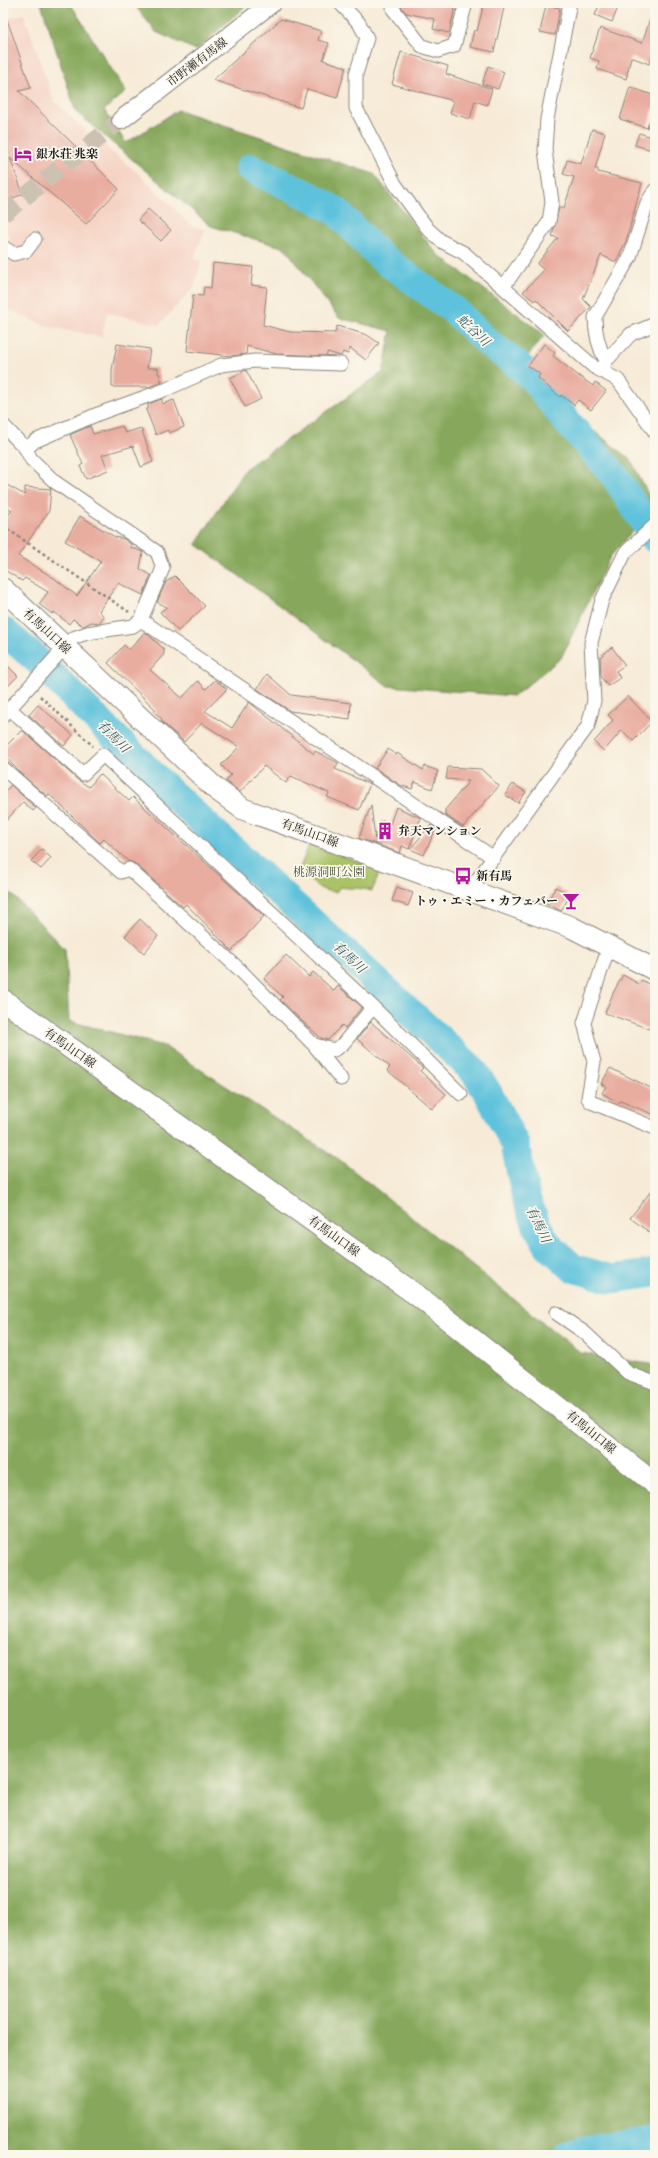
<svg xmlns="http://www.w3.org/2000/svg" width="658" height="2158" viewBox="0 0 658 2158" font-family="'Libre Bodoni','Noto Serif JP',serif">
<rect width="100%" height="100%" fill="#fbf7ec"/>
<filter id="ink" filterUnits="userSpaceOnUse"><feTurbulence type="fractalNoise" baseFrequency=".025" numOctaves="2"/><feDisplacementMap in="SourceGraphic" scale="8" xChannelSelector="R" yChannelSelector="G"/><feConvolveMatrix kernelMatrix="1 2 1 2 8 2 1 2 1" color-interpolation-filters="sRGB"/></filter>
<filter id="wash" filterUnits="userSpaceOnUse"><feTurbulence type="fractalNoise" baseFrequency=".012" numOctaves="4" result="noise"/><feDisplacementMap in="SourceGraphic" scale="16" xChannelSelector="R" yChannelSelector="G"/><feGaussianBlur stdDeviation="0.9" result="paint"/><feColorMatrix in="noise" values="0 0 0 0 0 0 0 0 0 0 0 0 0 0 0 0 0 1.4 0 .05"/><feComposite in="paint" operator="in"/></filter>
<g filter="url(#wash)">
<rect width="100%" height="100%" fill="#f7ebd7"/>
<path fill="#f5d2c2" d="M24,14L54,101L84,129L139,174L192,226L205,230L194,259L201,262L194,287L159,325L107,312L102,337L46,326L3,307V260L10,237L3,228V20Z"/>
<path fill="#aac267" stroke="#636f42" d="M309,845L381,869L372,891C360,887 351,889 340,887L336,892C319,892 311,881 299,870Z"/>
<path fill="#87a85c" stroke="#52623c" d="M41,3H70L126,92L104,110L126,143L178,110L374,174L437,254L545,335L516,370L631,460L654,506L610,557L561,658L514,696L388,686L196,544L245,469L383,372L391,331L339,318L285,248L211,226L76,112Z
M133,3H249L196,50L156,32Z
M3,885L65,949L69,1021L164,1046L340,1160L581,1353L655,1365V2150L603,2155H3Z"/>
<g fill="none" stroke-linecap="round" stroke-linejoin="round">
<path stroke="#5ec2dc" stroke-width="29" d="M250,168L314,198L336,211L381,257L455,311L488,343L513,361L533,378L569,424L615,476L655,539
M3,631L33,656L169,791L473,1070L488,1093L515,1144L526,1198L537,1226L548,1245L573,1268L612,1279L655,1273
M569,2155L584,2150L655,2141"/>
</g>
<g id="blocks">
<path fill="#e9ada0" d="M402,3H456L449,33L433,29L435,19L406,13L401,7Z
M484,3H505L494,52L470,47L474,30L477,31Z
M600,3H620L612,22L595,15Z
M546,5L560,8L555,35L540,32Z
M653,11H655V49L649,64L631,57L626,79L597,69L599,61L590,58L600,28L642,43Z
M3,14H5L31,88L19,91L119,189L86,224L10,158L23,194L3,202Z
M281,19L321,31L318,40L329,43L323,60L346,67L337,98L307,89L301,108L213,80Z
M401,52L448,66L446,74L492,89L487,105L475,101L470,119L450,113L454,101L392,84Z
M488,66L504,72L498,89L482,84Z
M630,87L655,96V104L647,128L620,119Z
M592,129L605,133L595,169H598V172L642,183L626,241L616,262L601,255L583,299L591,307L568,331L536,299L534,301L523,292L544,270L537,264L558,238L552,236L559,208H564L574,177L563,174L567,160L581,164Z
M639,133L655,138V151L635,145Z
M148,209L171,230L161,241L138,220Z
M213,263L253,267L251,285L267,287L263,325L290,332L335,333L337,326L367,335L379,343L366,360L350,348L348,354L343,352L341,356L327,352V356L277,354L247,346L246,354L231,356L187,351L193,295L203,296L204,287L211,288Z
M117,344L150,349L147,368H158V374H160V380H162V382L148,387H112V370Z
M544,344L555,353L553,356L579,376L593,386L595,382L606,391L591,410L578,400L574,405L561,395L560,397L538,378L540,374L528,366Z
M246,370L261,399L245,407L230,378Z
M162,399V404L174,400L184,427L169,433L168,430L156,435L146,410L148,409V404Z
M90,426L93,434L122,426L125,433L141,428L153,462L141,467L133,446L102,455L108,470L86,479L80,466L83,464L70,435Z
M3,483L25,495V487L51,489L49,511L18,556L54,578L77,596L101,561L65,541L80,516L115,537L124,539L131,544L130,547L143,552L140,569L151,575L143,595L118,583L99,611L104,616L99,623L92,622L83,626L73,619L69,624L54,612L52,614L39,604L48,592L25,578L22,581L3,569V522L12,510L3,505Z
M175,576L205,606L178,631L160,612L167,607L157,602L166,582Z
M145,632L164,649V654L150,670L182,698L198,681L206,689L215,680L227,689L205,711L232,728L249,702L314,754L315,751L338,763L335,769L370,784L359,810L327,797L329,793L291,776L286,783L264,766L240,792L226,781L231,775L221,765L239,747L202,723L184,742L161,721L162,719L154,712L156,710L108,663L124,645L129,650Z
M612,647L625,665L616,671L620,678L608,686L601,677L600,657Z
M3,661L18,676L3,691Z
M267,674L291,695L351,703L350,719L290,711L257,689Z
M628,696L652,722L633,741L622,730L604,751L594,742L613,720L608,715Z
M38,705L73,735L64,746L29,715Z
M22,730L78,780L89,787L100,774L129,801L133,797L264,916L232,951L186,904L183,907L134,863L128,861L104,839L100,843L49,794L47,796L21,774L3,754V749Z
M388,749L396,755L397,753L423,770L425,766L438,771L432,789L415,782L412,789L400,785L375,768Z
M448,767L481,769L499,786L463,827L445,815V810L469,781L446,779Z
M513,784L526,792L518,803L505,795Z
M11,785L36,808L33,811L23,802L3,824V794Z
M371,805L375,839L382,821L390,824L396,807L421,818L409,849L402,846L400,853L359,838Z
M431,825L436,828L424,855L410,849Z
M42,849L51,858L41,869L31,861Z
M397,887L413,893L408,906L392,901Z
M556,887L567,893L565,897L568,899L561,911L546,903Z
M140,919L158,936L144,953L125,936Z
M286,955L309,977L313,972L334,991L338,986L362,1007L345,1028L342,1025L328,1040L321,1038L303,1022L280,1000L283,997L264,979Z
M623,975L639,984L642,980L655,988V1031L605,1013L613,993Z
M371,1022L423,1068L420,1071L446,1094L432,1109L387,1070L390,1067L357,1039Z
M610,1068L655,1090V1115L620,1101L619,1103L602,1093L606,1086L601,1084Z
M655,1186V1236L630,1218Z"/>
</g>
</g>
<g filter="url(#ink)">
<use href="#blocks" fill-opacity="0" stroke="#8a847a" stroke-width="1"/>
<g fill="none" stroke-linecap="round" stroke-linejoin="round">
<path stroke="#cbc2b2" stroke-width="18" stroke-dasharray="18 9" stroke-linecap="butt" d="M3,214L121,120"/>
<g stroke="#8a847a" stroke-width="15">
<path id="minor" d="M340,3L359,23L367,38L356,74V108L395,184L428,229L441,241L464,253L594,367L618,380L655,432
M394,3L393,9L422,46L438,51L454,46L466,3
M3,247L14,254L26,251L35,239
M504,286L549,222L552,202L545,150L547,119L570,3
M606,361L631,334L655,324
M602,371L606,361C599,348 595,332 595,317L630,257L647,203L655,190
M3,425L26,449L31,459L55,482L157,552L163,568L141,620L133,626L87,633L73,638L3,716
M26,449L35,441L98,414L167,389L221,365L255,361L341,364
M141,620L494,858
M10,709L83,774L103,755L373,1007L461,1094
M3,768L121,872L129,869L239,969L314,1045L341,1079
M470,890L588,726L594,701L591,643L602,600L625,553L655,525
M609,946L584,1023L594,1062L588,1098L591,1102L655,1128
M315,1045L334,1050L342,1045L373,1007
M556,1313L585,1333L628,1373L655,1383"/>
</g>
<g stroke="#8a847a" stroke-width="20">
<path id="secondary" d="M121,120L272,3"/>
</g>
<g stroke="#8a847a" stroke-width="23">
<path id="primary" d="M3,589L216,789L243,809L571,927L655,970
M3,1000L422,1299L655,1484"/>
</g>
<path stroke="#8a847a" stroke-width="2.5" stroke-dasharray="3 3" stroke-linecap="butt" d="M3,526L129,612
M40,696L93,746"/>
<use href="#minor" stroke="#fff" stroke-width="13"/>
<use href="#secondary" stroke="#fff" stroke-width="18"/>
<use href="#primary" stroke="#fff" stroke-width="21"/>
</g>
</g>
<defs>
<g id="hotel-bare" transform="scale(1.38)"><path d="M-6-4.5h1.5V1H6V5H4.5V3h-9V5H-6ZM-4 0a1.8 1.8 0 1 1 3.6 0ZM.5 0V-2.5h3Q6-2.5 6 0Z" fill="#b5179e" stroke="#fbf7ec" stroke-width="2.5" paint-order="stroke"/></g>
<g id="building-bare" transform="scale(1.38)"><path d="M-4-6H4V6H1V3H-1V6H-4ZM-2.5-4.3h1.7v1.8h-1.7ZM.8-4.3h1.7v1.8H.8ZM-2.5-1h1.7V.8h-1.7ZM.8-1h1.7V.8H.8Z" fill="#b5179e" stroke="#fbf7ec" stroke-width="2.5" paint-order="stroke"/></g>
<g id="bus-bare" transform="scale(1.38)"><path d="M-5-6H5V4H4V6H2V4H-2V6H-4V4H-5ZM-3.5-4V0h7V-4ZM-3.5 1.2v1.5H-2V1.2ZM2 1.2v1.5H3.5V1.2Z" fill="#b5179e" stroke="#fbf7ec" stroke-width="2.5" paint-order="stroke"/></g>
<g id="bar-bare" transform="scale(1.38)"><path d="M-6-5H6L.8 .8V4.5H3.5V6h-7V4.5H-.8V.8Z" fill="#b5179e" stroke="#fbf7ec" stroke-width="2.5" paint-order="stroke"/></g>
</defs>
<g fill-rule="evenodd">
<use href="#hotel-bare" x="23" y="154"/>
<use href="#building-bare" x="385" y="831"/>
<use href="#bus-bare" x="463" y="876"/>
<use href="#bar-bare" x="571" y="901"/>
</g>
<g text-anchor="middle" stroke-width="3.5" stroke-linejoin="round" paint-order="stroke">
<g font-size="12" fill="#1c1c1c" stroke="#fbf7ec">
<text transform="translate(197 62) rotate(-37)" y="4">市野瀬有馬線</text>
<text transform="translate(47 631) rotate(43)" y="4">有馬山口線</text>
<text transform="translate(310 833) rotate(20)" y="4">有馬山口線</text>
<text transform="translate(70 1048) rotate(35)" y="4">有馬山口線</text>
<text transform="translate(334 1236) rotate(36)" y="4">有馬山口線</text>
<text transform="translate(591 1432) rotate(39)" y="4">有馬山口線</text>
</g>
<g font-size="12" font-weight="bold" fill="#1c1c1c" stroke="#fbf7ec" text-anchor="start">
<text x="36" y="158">銀水荘 兆楽</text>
<text x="398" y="835">弁天マンション</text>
<text x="476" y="880">新有馬</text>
<text x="558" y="905" text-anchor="end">トゥ・エミー・カフェバー</text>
</g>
<g font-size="12" fill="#4e5636" stroke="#fbf7ec">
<text x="329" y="876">桃源洞町公園</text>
</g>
<g font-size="13" font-style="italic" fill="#365e69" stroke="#fbf7ec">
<text transform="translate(474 330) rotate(43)" y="5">蛇谷川</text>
<text transform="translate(114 736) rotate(45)" y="5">有馬川</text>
<text transform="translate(350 957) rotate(43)" y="5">有馬川</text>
<text transform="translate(539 1224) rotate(64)" y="5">有馬川</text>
</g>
</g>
<rect width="658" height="2158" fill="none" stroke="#fbf7ec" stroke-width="16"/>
</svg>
